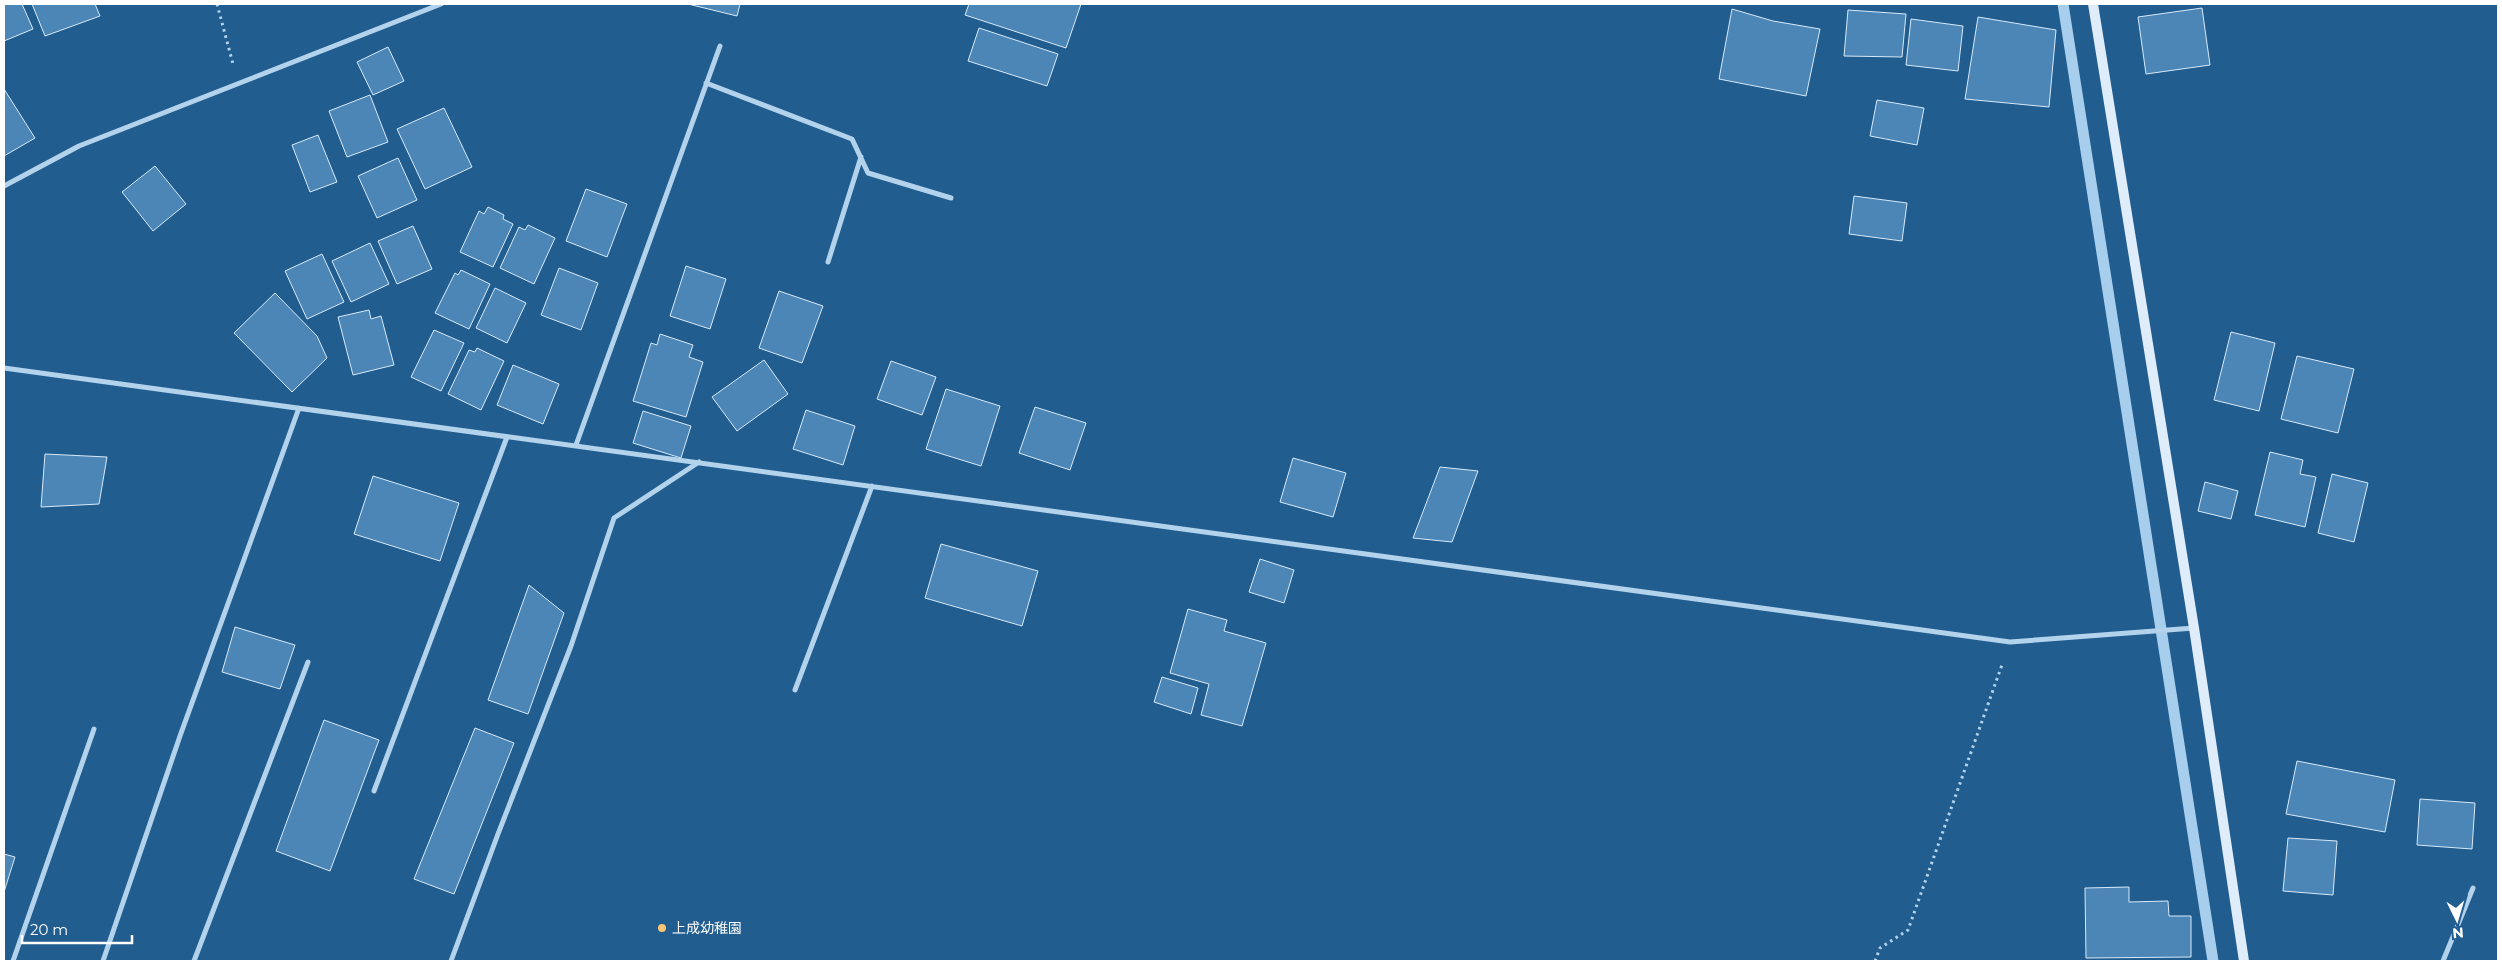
<svg xmlns="http://www.w3.org/2000/svg" width="2502" height="965" viewBox="0 0 2502 965" font-family="Montserrat,'Noto Sans JP',sans-serif">
<rect width="100%" height="100%" fill="#225d90"/>
<g fill="none" stroke-linecap="round" stroke-linejoin="round">
<path stroke="#a7cfed" stroke-width="11" d="M2063,4L2213,961"/>
</g>
<path fill="#4b86b7" stroke="#d8eaf9" d="M4,4H22L33,29L4,41Z
M32,4H95L100,16L45,36Z
M688,4H740L737,16Z
M969,4H1081L1066,48L965,15Z
M2202,8L2210,65L2146,74L2138,17Z
M1732,9L1773,21L1820,29L1806,96L1719,79Z
M1848,10L1906,14L1902,57L1844,56Z
M1978,17L2056,30L2049,107L1965,99Z
M1911,19L1963,26L1958,71L1906,65Z
M979,28L1058,54L1047,86L968,61Z
M388,47L404,81L373,95L357,62Z
M4,89L35,138L4,156Z
M370,95L388,142L347,157L329,111Z
M1877,100L1924,108L1917,145L1870,136Z
M444,108L472,167L425,189L397,129Z
M318,135L337,182L310,192L292,145Z
M398,158L417,200L377,218L358,176Z
M155,166L186,204L153,231L122,192Z
M586,189L627,204L607,257L566,241Z
M1854,196L1907,203L1902,241L1849,234Z
M488,207L504,215L503,219L513,224L493,267L460,252L479,211L484,214Z
M528,225L555,238L534,284L500,268L519,227L525,230Z
M413,226L432,269L397,284L378,241Z
M370,243L389,284L351,302L332,261Z
M322,254L344,302L307,319L285,271Z
M686,266L726,279L710,329L670,316Z
M559,268L598,283L581,330L541,315Z
M461,270L490,284L469,329L435,313L455,273L458,275Z
M495,288L526,303L507,343L476,328Z
M779,291L823,306L802,363L759,348Z
M275,293L317,336L327,358L292,392L234,333Z
M369,310L371,319L381,316L394,365L353,375L338,317Z
M434,330L464,343L441,391L411,377Z
M2231,332L2275,343L2259,411L2214,400Z
M660,334L693,345L689,357L703,362L686,417L633,401L651,343L657,345Z
M477,348L504,361L481,410L448,394L469,350L475,352Z
M2297,356L2354,369L2338,433L2281,419Z
M764,360L788,394L737,431L712,397Z
M891,361L936,377L922,415L877,399Z
M513,365L559,384L543,424L497,405Z
M946,389L1000,406L981,466L926,449Z
M1035,407L1086,423L1070,470L1019,453Z
M806,410L855,426L843,465L793,449Z
M643,411L691,426L681,458L633,443Z
M2270,452L2303,460L2300,474L2316,477L2305,527L2255,515Z
M45,454L107,457L99,504L41,507Z
M1293,458L1346,473L1333,517L1280,502Z
M1440,467L1478,471L1452,542L1413,538Z
M2332,474L2368,483L2354,542L2318,533Z
M373,476L459,503L440,561L354,534Z
M2205,482L2238,491L2231,519L2198,511Z
M941,544L1038,571L1022,626L925,598Z
M1260,559L1294,570L1284,603L1249,592Z
M529,585L564,613L528,714L488,700Z
M1188,609L1227,620L1224,631L1266,643L1242,726L1201,715L1209,684L1170,673Z
M235,627L295,645L280,689L222,672Z
M1162,677L1198,688L1191,714L1154,702Z
M324,720L379,740L330,871L276,851Z
M475,728L514,743L454,894L414,879Z
M2297,761L2395,780L2385,832L2286,814Z
M2420,799L2475,803L2472,849L2417,845Z
M2288,838L2337,841L2333,895L2283,891Z
M4,854L15,857L4,892Z
M2129,887V902L2168,901L2169,916H2191V957L2086,958L2085,888Z"/>
<g fill="none" stroke-linecap="round" stroke-linejoin="round">
<path stroke="#b3d3ec" stroke-width="3" stroke-dasharray="2.5 4" stroke-linecap="butt" d="M217,4L233,64
M1875,961L1880,948L1908,930L2003,662"/>
<path stroke="#b3d3ec" stroke-width="5" d="M706,83L852,139L868,173L951,198
M4,186L79,146L441,4
M828,262L861,157
M4,368L2010,642L2194,628
M576,445L720,46
M795,690L872,486
M374,791L507,437
M13,961L94,729
M103,961L180,736L299,408
M194,961L308,662
M451,961L498,834L571,646L614,518L699,462
M2443,961L2473,888"/>
<path stroke="#dfedfa" stroke-width="10" d="M2093,4L2194,628L2244,961"/>
</g>
<circle fill="#f8c675" stroke="#225d90" stroke-width="2" cx="662" cy="928" r="5"/>
<g text-anchor="middle" stroke-width="4" stroke-linejoin="round" paint-order="stroke">
<g font-size="14" fill="#fff" stroke="#225d90" text-anchor="start">
<text x="672" y="933">上成幼稚園</text>
</g>
</g>
<rect width="2502" height="965" fill="none" stroke="#ffffff" stroke-width="10"/>
<g transform="translate(2457 920) rotate(175)" stroke="#225d90" stroke-width="4" paint-order="stroke">
<path d="M0-4L9 19L0 12L-9 19Z" fill="#ffffff"/>
<text y="-8" font-size="14" font-weight="bold" text-anchor="middle" fill="#ffffff">N</text>
</g>
<path d="M22 935v8h110v-8" fill="none" stroke="#ffffff" stroke-width="2.5"/>
<text x="30" y="935" font-size="15" fill="#ffffff" stroke="#225d90" stroke-width="4" paint-order="stroke">20 m</text>
</svg>
